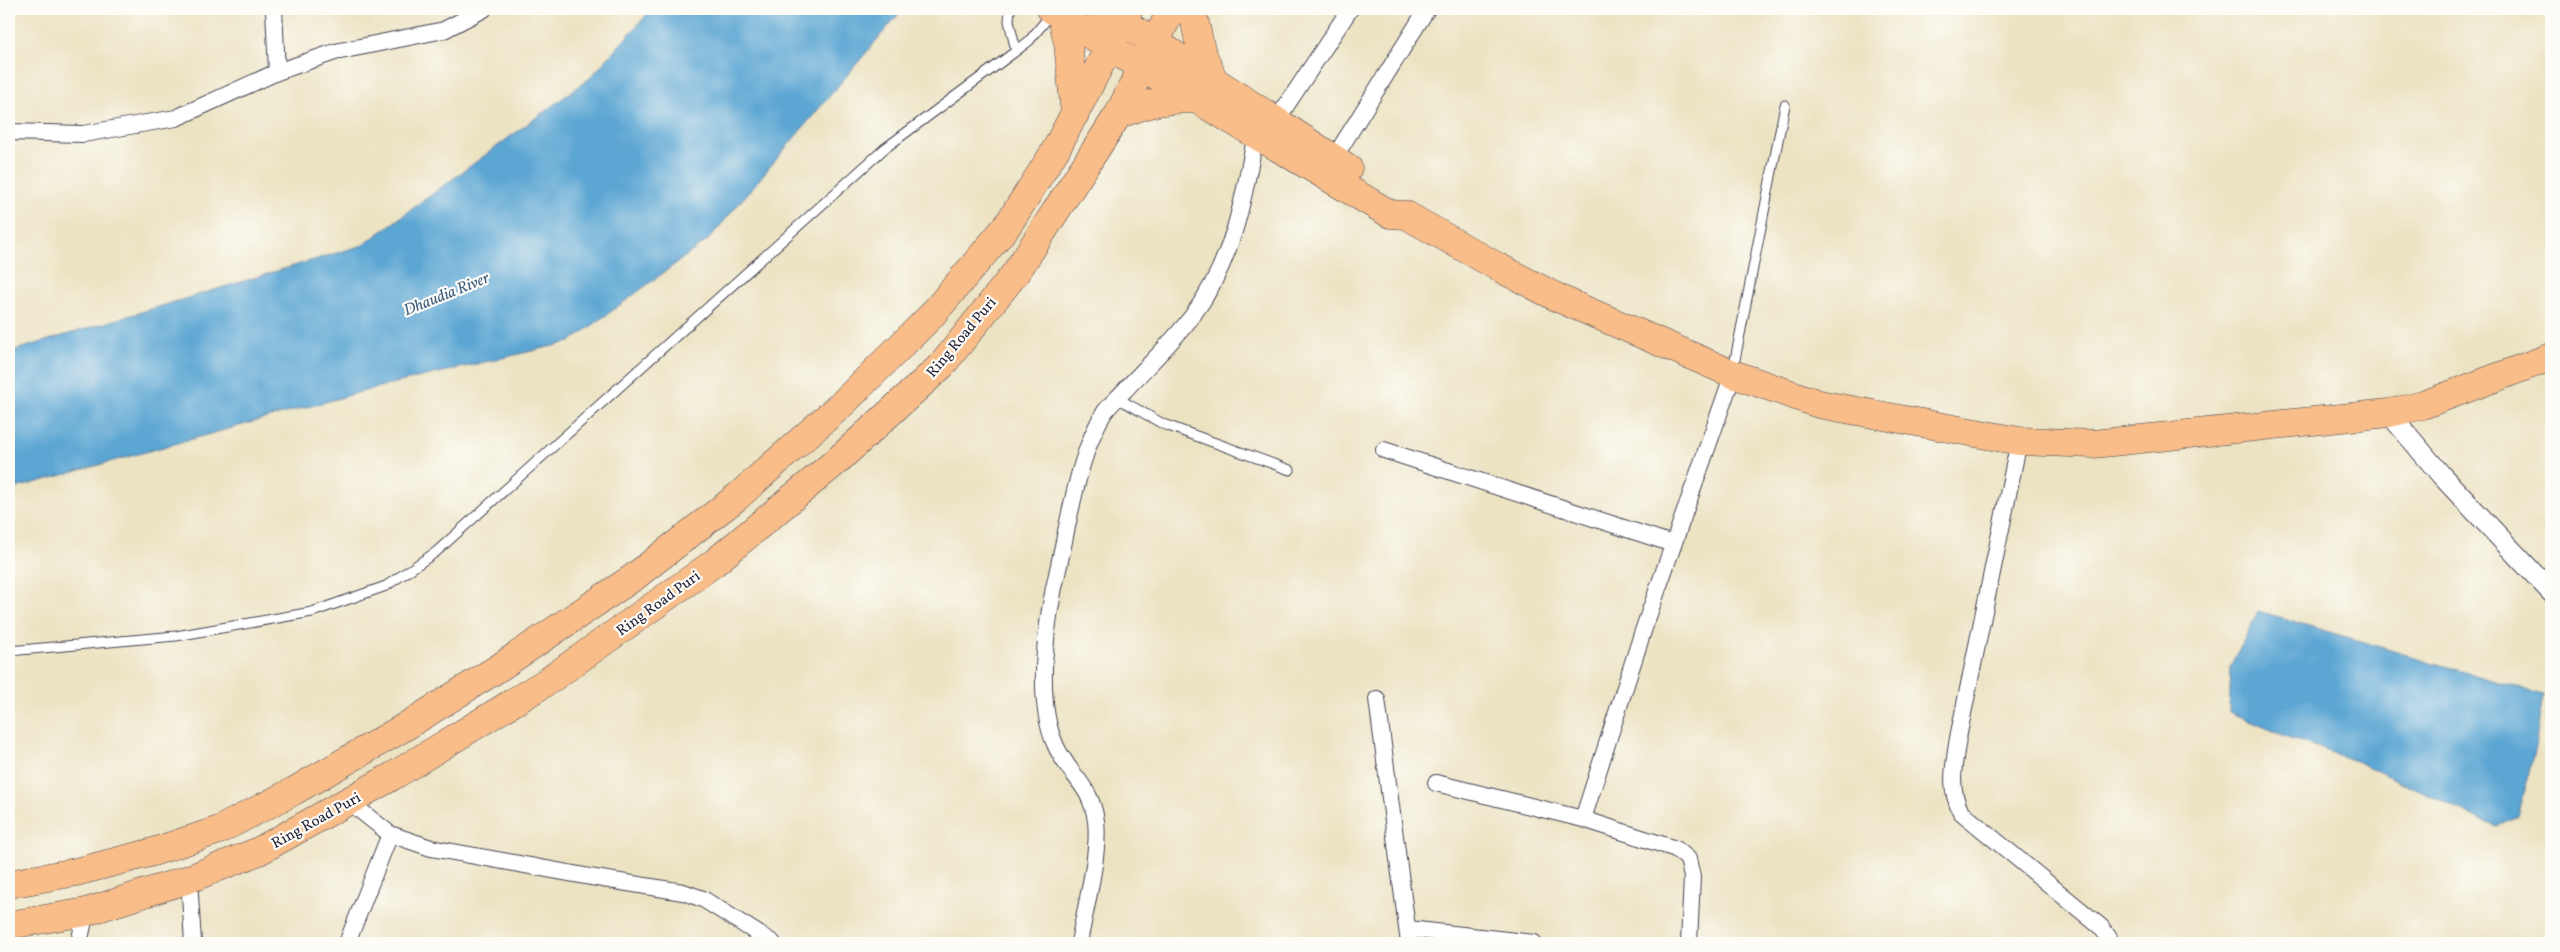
<svg xmlns="http://www.w3.org/2000/svg" width="2560" height="952" viewBox="0 0 2560 952" font-family="Vollkorn,serif">
<rect width="100%" height="100%" fill="#fdfcf7"/>
<filter id="ink" filterUnits="userSpaceOnUse"><feTurbulence type="fractalNoise" baseFrequency=".02" numOctaves="2"/><feDisplacementMap in="SourceGraphic" scale="10" xChannelSelector="R" yChannelSelector="G"/><feConvolveMatrix kernelMatrix="1 2 1 2 8 2 1 2 1" color-interpolation-filters="sRGB"/></filter>
<filter id="wash" filterUnits="userSpaceOnUse"><feTurbulence type="fractalNoise" baseFrequency=".0096" numOctaves="4" result="noise"/><feDisplacementMap in="SourceGraphic" scale="20" xChannelSelector="R" yChannelSelector="G"/><feGaussianBlur stdDeviation="1.12" result="paint"/><feColorMatrix in="noise" values="0 0 0 0 0 0 0 0 0 0 0 0 0 0 0 0 0 1.4 0 .05"/><feComposite in="paint" operator="in"/></filter>
<g filter="url(#wash)">
<rect width="100%" height="100%" fill="#ece3c3"/>
<path fill="#5ba6d3" stroke="#3e6487" d="M652,9H903L709,239L570,342L379,387L9,490V352L363,245L590,78Z
M2258,611L2543,695L2535,748L2517,816L2496,827L2358,762L2285,736L2229,712L2231,667Z"/>
</g>
<g filter="url(#ink)">
<g fill="none" stroke-linecap="round" stroke-linejoin="round">
<g stroke="#403f4f" stroke-width="11">
<path id="service" d="M1010,9L1009,21L1016,51
M1733,370L1785,105
M1117,398L1163,424L1290,470
M9,651L176,636L312,612L386,586L436,552L884,149L1016,51L1029,41L1052,13"/>
</g>
<g stroke="#403f4f" stroke-width="18">
<path id="minor" d="M274,9L277,72
M1276,121L1350,9
M9,132L83,134L176,118L277,72L335,52L444,30L484,9
M1334,158L1427,9
M2019,441L1958,738C1954,765 1948,787 1961,812L2101,927L2109,938V943
M1384,450L1673,544
M1377,699L1409,943
M1436,783L1583,819L1676,849L1688,859L1692,877L1689,943
M348,801L390,834L431,848L596,878L683,892L703,899L773,943
M1583,819L1643,631L1733,374
M189,879L193,943
M1409,929L1534,943
M79,943L86,912
M347,943L390,834
M1079,943C1085,909 1100,854 1096,821C1091,784 1068,775 1055,744C1034,697 1047,615 1059,565C1069,520 1079,453 1104,413C1109,405 1118,398 1125,390C1147,366 1173,342 1193,315C1233,261 1244,198 1256,133"/>
</g>
<g stroke="#403f4f" stroke-width="22">
<path id="tertiary" d="M2389,413L2442,476L2551,592"/>
</g>
<g stroke="#403f4f" stroke-width="29">
<path id="trunk" d="M1051,9L1110,48L1390,214L1406,215L1498,267L1560,299L1733,374L1819,404L2019,441L2093,444L2389,413L2423,405L2551,357
M1100,9L1155,42L1348,168
M1192,9L1201,50L1214,81
M1062,17L1068,43L1075,114
M1118,115C1148,103 1167,98 1199,99
M9,884L76,872L153,852L219,830L294,791L403,728L500,667L634,577L737,497L843,403L931,316L1007,226L1055,151L1129,9
M9,925L86,912L189,879L259,851L393,776L548,681L714,563L838,460L942,365L1017,271L1118,115L1172,9"/>
</g>
<use href="#service" stroke="#fff" stroke-width="9"/>
<use href="#minor" stroke="#fff" stroke-width="16"/>
<use href="#tertiary" stroke="#fff" stroke-width="20"/>
<use href="#trunk" stroke="#f8bd89" stroke-width="28"/>
</g>
</g>
<g text-anchor="middle" stroke-width="4.5" stroke-linejoin="round" paint-order="stroke">
<g font-size="15" fill="#22223b" stroke="#fdfcf7">
<text transform="translate(961 337) rotate(-50)" y="5">Ring Road Puri</text>
<text transform="translate(658 603) rotate(-36)" y="5">Ring Road Puri</text>
<text transform="translate(316 820) rotate(-29)" y="5">Ring Road Puri</text>
</g>
<g font-size="16" font-style="italic" fill="#3c5d7f" stroke="#fdfcf7">
<text transform="translate(446 293) rotate(-22)" y="6">Dhaudia River</text>
</g>
</g>
<rect width="2560" height="952" fill="none" stroke="#fdfcf7" stroke-width="30"/>
</svg>
